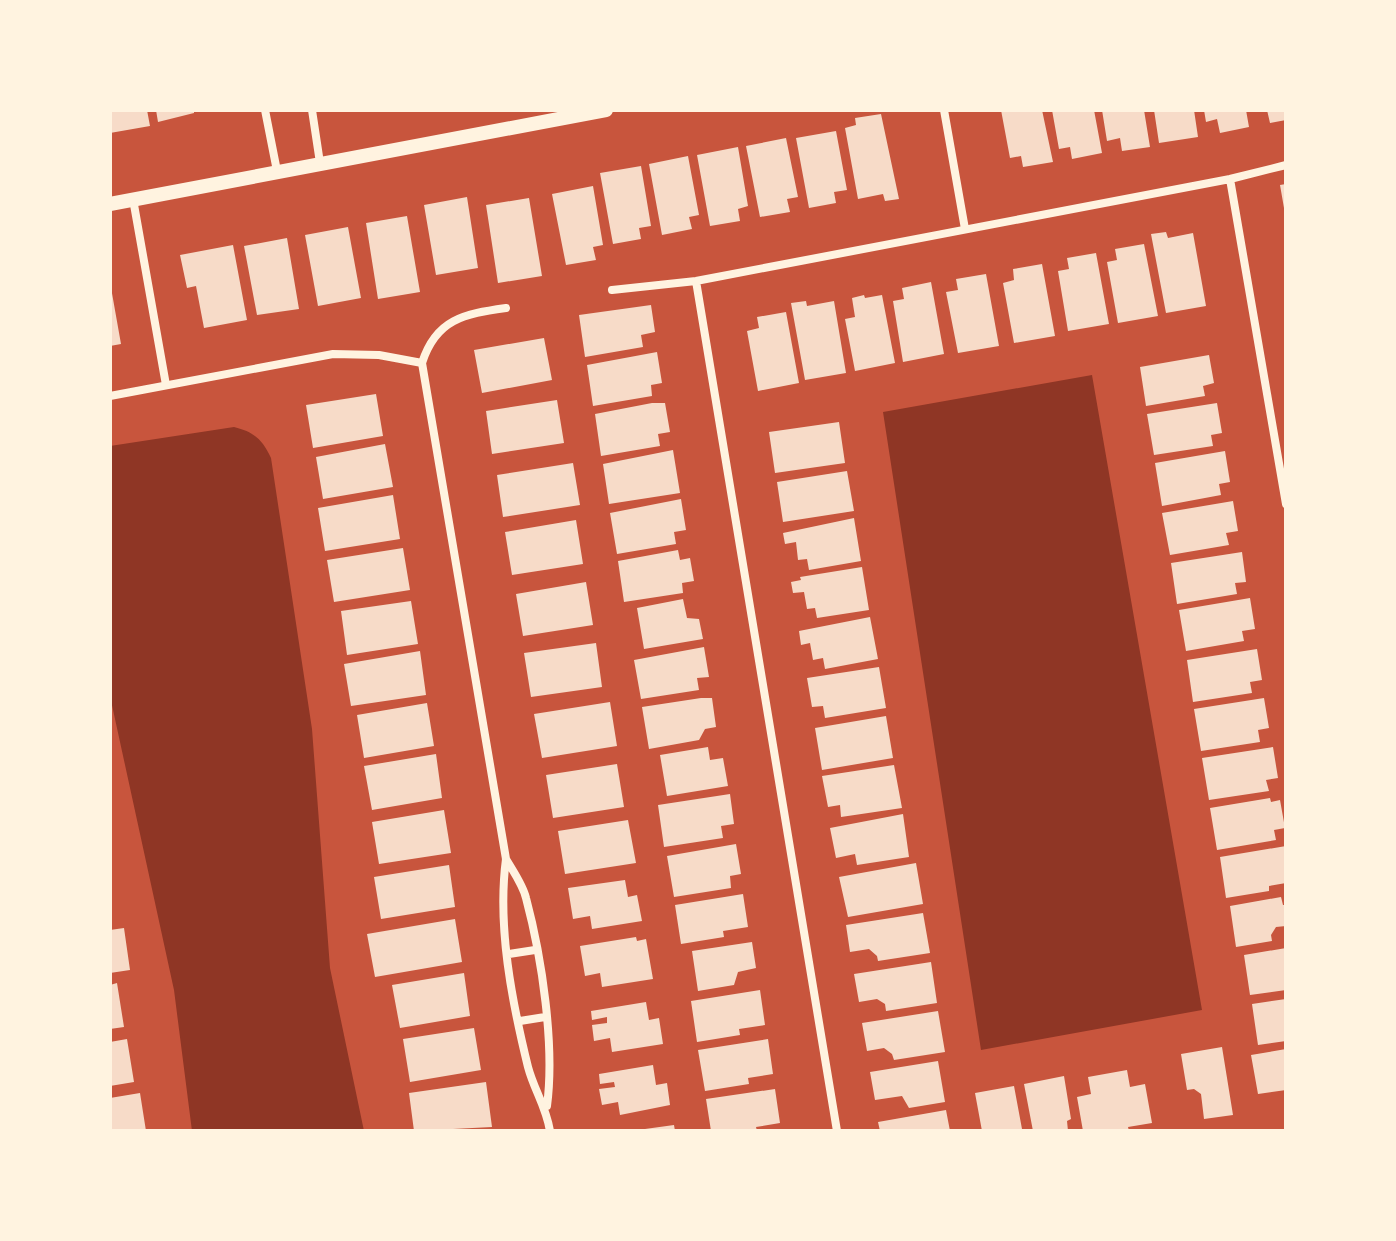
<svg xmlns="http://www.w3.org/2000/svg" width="1396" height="1241" viewBox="0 0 1396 1241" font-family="'Alegreya Sans',sans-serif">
<rect width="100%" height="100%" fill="#c8553d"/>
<path fill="#8f3625" d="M1092,375L1202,1010L981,1050L883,412Z
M234,427C254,432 262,439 271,458L312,729L330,968L364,1131H192L174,990L110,696V446Z"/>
<path fill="#f7dbc8" d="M110,110H147L150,126L110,133Z
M156,110H194V113L158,122Z
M1001,110H1042L1053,162L1023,167L1021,156L1010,158Z
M1052,110H1094L1102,153L1072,159L1070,147L1059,149Z
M1102,110H1144L1150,147L1122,151L1120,138L1107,141Z
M1154,110H1194L1198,137L1159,143Z
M1204,110H1246L1249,127L1220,133L1217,119L1206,122Z
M1267,110H1286V120L1270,123Z
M881,114L899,199L885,201L883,194L858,199L845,128L856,125L855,118Z
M836,131L847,190L834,192L836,203L809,208L796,138Z
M786,138L798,197L787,199L790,212L760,217L746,146Z
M738,147L748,206L738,209L740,221L710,226L697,155Z
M688,156L699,215L689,217L692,229L662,235L649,164Z
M641,166L651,226L639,228L641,239L613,244L600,173Z
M1286,184V208H1284L1280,185Z
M593,186L603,245L593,247L596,260L566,265L552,194Z
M467,197L478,268L436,275L424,205Z
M529,198L542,276L498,283L486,205Z
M407,216L420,292L378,299L366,223Z
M348,227L361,298L318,306L305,235Z
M1166,232L1168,238L1193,233L1206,306L1166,313L1151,234Z
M287,238L299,309L257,315L244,246Z
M1144,244L1158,316L1118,323L1107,262L1117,260L1115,249Z
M233,245L247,320L204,328L196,286L187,288L180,255Z
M1096,253L1109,324L1068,331L1058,271L1069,269L1067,258Z
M1042,264L1055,336L1014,343L1003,283L1014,280L1013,269Z
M986,274L999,346L958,353L946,292L958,290L956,279Z
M110,282L121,344L110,346Z
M931,282L944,354L903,362L893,301L904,299L902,288Z
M864,295L865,298L882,295L895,363L855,371L845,319L855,317L852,298Z
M806,301L807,306L834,301L846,373L805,380L791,303Z
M651,305L655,332L641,335L643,347L585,357L579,315Z
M786,312L799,383L758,391L747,331L759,328L757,317Z
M544,338L552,380L482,393L474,350Z
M657,352L662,383L651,385L652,396L593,406L587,365Z
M1209,355L1214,383L1203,386L1205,396L1146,406L1140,367Z
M376,394L383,436L313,448L306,405Z
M557,400L564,443L492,454L486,411Z
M652,403H665L670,432L658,434L660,446L601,456L595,414Z
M1217,403L1222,433L1211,435L1213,446L1154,455L1147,414Z
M839,422L845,463L775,473L769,432Z
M385,444L393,487L323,499L316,457Z
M673,450L680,493L609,504L603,464Z
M1225,451L1230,482L1219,484L1221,495L1162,506L1155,463Z
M573,463L580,505L503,517L497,475Z
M847,471L854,511L783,522L777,482Z
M393,495L400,539L325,551L318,508Z
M681,499L686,530L674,532L676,544L617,554L610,513Z
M1233,501L1238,531L1226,533L1229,545L1170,555L1162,513Z
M854,518L861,561L809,570L807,559L798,560L796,542L785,544L783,533Z
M576,520L583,564L512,575L505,532Z
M403,548L410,590L334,602L327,560Z
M678,550L680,560L690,558L694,581L682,583L683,593L624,602L618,561Z
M1242,552L1246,582L1235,583L1237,594L1177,604L1171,563Z
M862,567L869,610L817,618L815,608L807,609L804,592L793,593L791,582L801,580L800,577Z
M586,582L593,625L523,636L516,594Z
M1250,598L1255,629L1242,631L1244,641L1186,651L1179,610Z
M683,599L687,618L699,619L703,639L644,649L637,608Z
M411,601L418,644L347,655L341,611Z
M870,617L878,659L825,669L823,658L813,660L810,643L801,645L799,631Z
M596,643L602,687L531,697L524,653Z
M704,647L709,677L697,678L699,690L641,699L634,660Z
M1257,649L1262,680L1250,682L1252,693L1193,702L1187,660Z
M420,651L426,695L351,706L344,664Z
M879,667L886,708L825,718L823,706L812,707L807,678Z
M701,698H712L716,727L705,729L699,740L649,749L642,707Z
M1264,698L1269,728L1258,730L1260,742L1201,751L1194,709Z
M610,702L617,746L542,758L534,714Z
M427,703L434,746L364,758L357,715Z
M886,716L893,758L822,770L815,728Z
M708,747L710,760L723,758L728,786L667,796L660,755Z
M1273,747L1278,778L1266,780L1269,791L1209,800L1202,758Z
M436,754L442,798L372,810L364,766Z
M617,764L624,807L553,818L546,775Z
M894,765L902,808L841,817L840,805L828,807L822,776Z
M730,794L734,824L721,826L723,838L664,847L658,805Z
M1270,798L1271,802L1280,800L1285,828L1274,830L1276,840L1217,850L1210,808Z
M444,810L451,853L379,864L372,822Z
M903,814L909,857L857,865L855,854L836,858L830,828Z
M628,820L636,863L565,874L558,831Z
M736,844L741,874L730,876L731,888L674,897L667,856Z
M1286,846V883L1269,886V891L1226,898L1220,857Z
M916,863L923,904L848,917L839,877Z
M449,865L455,907L381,919L374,877Z
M625,880L628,897L637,895L642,921L592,929L590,916L573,919L568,888Z
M743,894L748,927L723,931L724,937L681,944L675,905Z
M1281,897L1283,905H1286V926L1276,927L1271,935L1272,941L1236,947L1230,906Z
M923,913L930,953L878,961L877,956L869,949L850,952L846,925Z
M455,919L462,962L375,977L367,934Z
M124,928L130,970L110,973V930Z
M636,937L637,941L646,939L653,979L602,987L600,973L585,976L580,946Z
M752,942L756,968L738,972L734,985L698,991L692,951Z
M1286,948V990L1250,995L1244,955Z
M931,962L937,1003L886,1011L885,1004L877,999L859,1002L854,974Z
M464,973L470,1016L400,1028L392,985Z
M117,983L124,1027L110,1029V985Z
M760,990L765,1025L739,1029L740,1035L697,1042L691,1001Z
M1286,999V1041L1258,1045L1252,1004Z
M646,1002L649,1020L659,1018L663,1044L612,1052L610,1038L594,1041L592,1025L607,1023V1017L592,1020L591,1011Z
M938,1011L945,1052L894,1060L892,1054L884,1048L867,1051L862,1023Z
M474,1028L481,1070L410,1082L403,1039Z
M127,1039L134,1082L110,1086V1042Z
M768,1039L773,1074L748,1078L749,1084L705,1091L698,1050Z
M1222,1047L1233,1115L1204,1119L1201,1094L1194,1089L1187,1090L1181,1054Z
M1286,1049V1090L1258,1094L1251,1055Z
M938,1061L945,1102L909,1108L902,1096L875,1100L870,1072Z
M653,1065L656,1085L667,1083L670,1105L620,1115L618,1102L602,1105L599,1089L615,1087L614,1082L600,1084L599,1074Z
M1127,1070L1130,1087L1145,1084L1152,1123L1128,1127L1129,1131H1083L1077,1097L1091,1094L1088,1077Z
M1064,1076L1071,1119L1067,1121L1068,1131H1033L1024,1084Z
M486,1082L492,1127L414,1131L409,1093Z
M1014,1086L1022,1129L982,1131L975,1093Z
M775,1089L780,1123L756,1127L757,1131H711L706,1099Z
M140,1093L146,1131H110V1098Z
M946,1110L950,1131H880L878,1122Z
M674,1125L675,1131H645V1129Z"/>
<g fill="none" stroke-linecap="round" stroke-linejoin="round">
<path stroke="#fff3e0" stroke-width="8" d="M265,110L277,171
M312,110L320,163
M944,110L965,229
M1230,179L1286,504
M133,199L166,385
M696,281L837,1131
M612,290L696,281L1230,179L1286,165
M422,363L506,859C497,926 512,1002 528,1067C534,1090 546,1106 550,1131
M110,396L333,354L379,355L422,363C436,319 464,314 506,308
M506,859C513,871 523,885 526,898C542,958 555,1046 547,1106
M509,954L535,950
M520,1021L545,1017"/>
<path stroke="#fff3e0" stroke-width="14" d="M110,204L606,110"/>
</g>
<rect width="1396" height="1241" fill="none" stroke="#fff3e0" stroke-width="224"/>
</svg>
